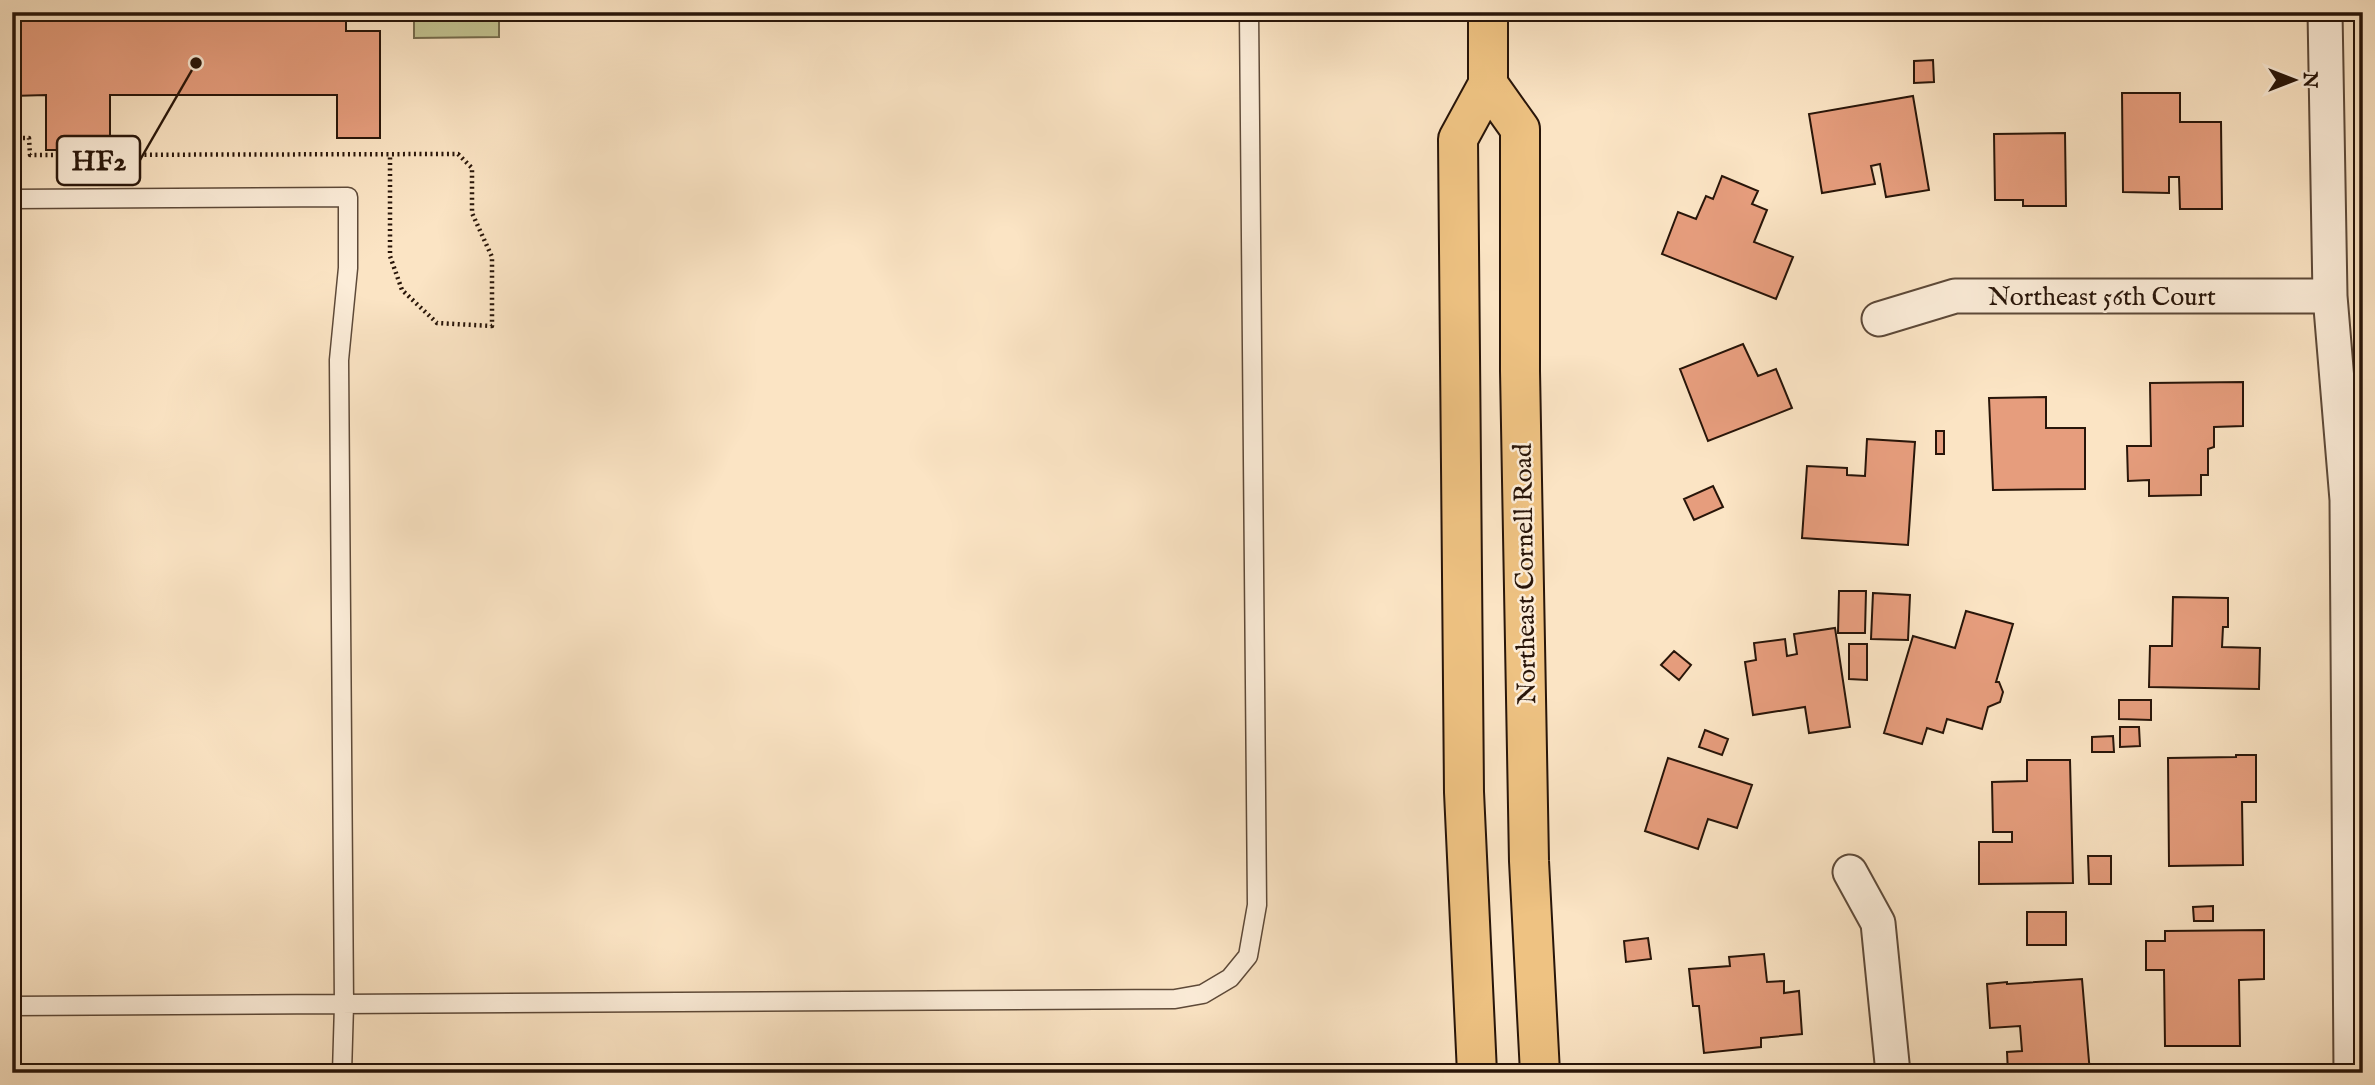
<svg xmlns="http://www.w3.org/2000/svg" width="2375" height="1085" viewBox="0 0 2375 1085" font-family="'IM FELL English',serif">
<rect width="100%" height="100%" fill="#fbe4c4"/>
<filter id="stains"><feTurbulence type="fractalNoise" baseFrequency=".00286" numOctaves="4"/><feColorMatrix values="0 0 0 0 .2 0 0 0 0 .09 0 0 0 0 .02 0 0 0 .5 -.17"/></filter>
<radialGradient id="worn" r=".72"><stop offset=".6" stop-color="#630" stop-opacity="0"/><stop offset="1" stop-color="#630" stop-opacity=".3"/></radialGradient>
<path fill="#c2c391" stroke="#756c4d" stroke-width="2" d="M414,12H499V37L414,38Z"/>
<path fill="#e69d7d" stroke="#281509" stroke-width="2" d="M12,12H346V31H380V138H337V95H110V150H46V95L12,96Z
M1933,60L1934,82L1914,83V61Z
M2122,93H2180V122H2221L2222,209H2180L2179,177H2169V193L2123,192Z
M1913,96L1929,190L1886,197L1880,164L1871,166L1875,184L1822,193L1809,114Z
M2065,133L2066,206H2023V200H1995L1994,134Z
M1722,176L1758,191L1752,204L1767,210L1754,242L1793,257L1776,299L1662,254L1678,212L1696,219L1706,196L1713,199Z
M1743,344L1758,376L1776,369L1792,408L1708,441L1680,369Z
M2243,382V426L2214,427V447L2208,449V475H2201V495L2149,496V480L2128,481L2127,446H2151L2150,383Z
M2046,397V428H2085V489L1993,490L1989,398Z
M1936,431H1944V454H1936Z
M1867,439L1915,442L1908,545L1802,538L1807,466L1847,468V475L1865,476Z
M1713,486L1723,507L1694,520L1684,499Z
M1839,591H1866L1865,633H1838Z
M1873,593L1910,595L1908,640L1871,639Z
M2173,597L2228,598V627H2223L2222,647L2260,648L2259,689L2149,687L2150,646H2172Z
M1966,611L2013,624L1996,682H1999L2003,692L2000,702L1988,707L1982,729L1947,719L1943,733L1927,728L1922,744L1884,733L1913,636L1955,648Z
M1835,628L1850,727L1809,733L1805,707L1753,715L1745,662L1756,660L1754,643L1785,639L1787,656L1797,654L1794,634Z
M1849,644H1867V680L1849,679Z
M1674,651L1691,665L1679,680L1661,665Z
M2119,700H2151V720L2119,719Z
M2120,727H2139L2140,746L2120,747Z
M1705,730L1728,739L1722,755L1699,747Z
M2113,736L2114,752H2092V737Z
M2236,755H2256V802H2242L2243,865L2169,866L2168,758L2236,757Z
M1668,758L1752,785L1737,828L1708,819L1698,849L1645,831Z
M2027,760H2070L2073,883L1979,884V842H2012V832H1993L1992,782L2027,781Z
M2088,856H2111V884H2089Z
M2213,906V921H2194L2193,907Z
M2027,912H2066V945H2027Z
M2264,930V979L2239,980L2240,1046H2165L2164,970H2146V941H2165V931Z
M1648,938L1651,959L1626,962L1624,941Z
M1764,954L1767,982L1784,981V993L1799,991L1802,1034L1761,1038V1047L1704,1053L1699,1006H1693L1689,969L1730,966L1729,957Z
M2082,979L2090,1073H2008L2007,1052L2022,1051L2020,1026L1990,1028L1987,984L2007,982V984Z"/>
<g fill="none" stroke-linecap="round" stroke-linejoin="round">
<g stroke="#5d4938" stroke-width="21">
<path id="service" d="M12,199L348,197V268L339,360L344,1005L342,1073
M12,1006L1175,999L1203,994L1230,978L1248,956L1257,905L1249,12"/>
</g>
<g stroke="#5d4938" stroke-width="37">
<path id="minor" d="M2325,12L2330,296L2347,500L2351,1073
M1879,319L1955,296H2330
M1850,872L1878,923L1893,1073"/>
</g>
<g stroke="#281509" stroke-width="42">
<path id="trunk" d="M1488,84L1520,129V371L1529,861L1540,1073
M1477,1073L1464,792L1458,139L1488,84V12"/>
</g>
<path stroke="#281509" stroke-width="4.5" stroke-dasharray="2 3.5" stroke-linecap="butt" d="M12,138H29L30,155L458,154L472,168V213L492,257V326L437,323L402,290L390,256V154"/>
<use href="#service" stroke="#fcedd9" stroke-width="18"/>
<use href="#minor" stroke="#fcedd9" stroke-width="33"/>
<use href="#trunk" stroke="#eec282" stroke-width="38"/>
</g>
<g text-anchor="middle" stroke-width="5" stroke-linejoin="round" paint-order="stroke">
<g font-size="26" fill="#281509" stroke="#fcedd9">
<text x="2102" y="305">Northeast 56th Court</text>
<text transform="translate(1524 574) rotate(-91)" y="9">Northeast Cornell Road</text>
</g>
</g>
<path fill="none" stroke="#281509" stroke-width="2.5" d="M196 63L140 160"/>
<circle fill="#281509" stroke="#fcedd9" stroke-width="2.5" cx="196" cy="63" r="7"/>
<rect fill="#fcedd9" stroke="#281509" stroke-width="2.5" x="57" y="136" width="83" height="49" rx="7"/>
<g font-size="28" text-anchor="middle" font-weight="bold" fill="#281509">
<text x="99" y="170">HF2</text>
</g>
<rect width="2375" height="1085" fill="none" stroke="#fbe4c4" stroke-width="42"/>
<rect x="14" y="14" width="2347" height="1057" fill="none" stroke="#281509" stroke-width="3.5"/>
<rect x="21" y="21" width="2333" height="1043" fill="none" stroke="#281509" stroke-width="2"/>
<g transform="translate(2294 80) rotate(90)" stroke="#fcedd9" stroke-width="5" paint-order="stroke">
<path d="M0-5L12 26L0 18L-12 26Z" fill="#281509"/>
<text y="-10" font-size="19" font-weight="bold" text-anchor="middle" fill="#281509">N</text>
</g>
<rect width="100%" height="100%" filter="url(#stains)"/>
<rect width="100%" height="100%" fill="url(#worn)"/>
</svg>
